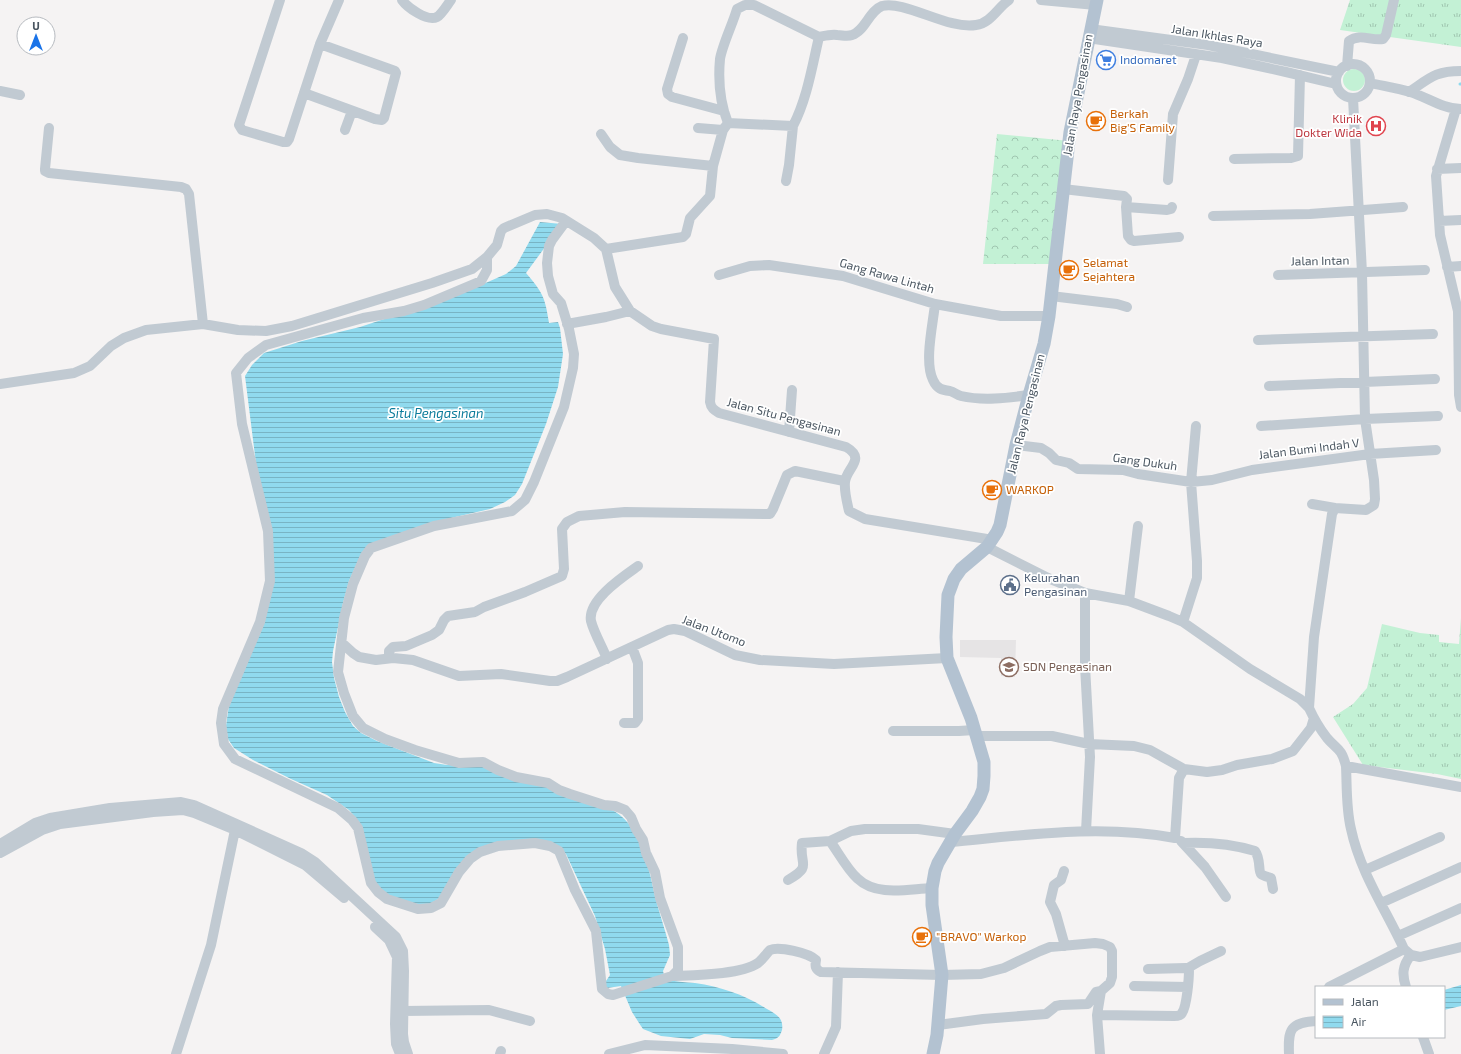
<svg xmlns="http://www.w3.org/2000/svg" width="1461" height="1054" viewBox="0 0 1461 1054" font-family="'Exo 2',sans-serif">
<defs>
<pattern id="grass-tufts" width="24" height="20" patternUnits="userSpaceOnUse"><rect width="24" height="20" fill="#c3f1d5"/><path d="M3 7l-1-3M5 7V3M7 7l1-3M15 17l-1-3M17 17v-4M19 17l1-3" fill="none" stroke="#a0c6b0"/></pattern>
<pattern id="forest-crowns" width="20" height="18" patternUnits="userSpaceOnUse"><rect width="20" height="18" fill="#c3f1d5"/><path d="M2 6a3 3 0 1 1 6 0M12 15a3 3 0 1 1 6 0" fill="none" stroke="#a0c6b0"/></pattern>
<pattern id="water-rules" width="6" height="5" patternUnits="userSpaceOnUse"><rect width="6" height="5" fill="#90daee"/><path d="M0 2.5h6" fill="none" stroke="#78b4c4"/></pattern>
</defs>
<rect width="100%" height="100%" fill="#f5f3f3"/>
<path fill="#e6e4e5" d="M960,640H1016L1015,677L1001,676V658L960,657Z"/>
<path fill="url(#grass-tufts)" d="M1350,0H1461V47L1340,30Z
M1461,618V779L1437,774L1363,765L1333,717L1353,704L1367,688L1382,624L1420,633L1439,635V642L1459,644Z"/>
<path fill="url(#forest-crowns)" d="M997,134L1069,141L1055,264H983Z"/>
<path fill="#c3f1d5" d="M1343 80a11 11 0 1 1 22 0a11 11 0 1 1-22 0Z"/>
<path fill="url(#water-rules)" d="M540,222L562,224L526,273C543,293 545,297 549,323L558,322L560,328L563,354L558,387L546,424L522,484L515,495L505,502L490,509L451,518L362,552L349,581L343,603L333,651L332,662L334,678L339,697L345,712L353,726L361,733L377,741L434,763L447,765L480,764L547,785L614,811C643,828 649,871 656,900C660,915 665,930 669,945L670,955L663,971L665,979C675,982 685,982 695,983C722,987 745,995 767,1009C776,1014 784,1018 782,1030C780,1036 779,1038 772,1040L732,1038L720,1035L704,1034L690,1039L661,1036L643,1029L639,1023L632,1012L621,986L607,988L604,984L610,975L605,949L595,916L566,854L561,849L487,846L438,899L427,906L393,899L375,884L356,818L349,810L327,795L291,779L253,760L234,748L228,739L226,726L229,705L272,591L245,376L252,365L264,353L302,341L360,327L463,293L506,274L516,266Z
M1461,985V1006L1444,1010V990Z"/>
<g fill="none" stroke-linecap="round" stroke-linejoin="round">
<path stroke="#90daee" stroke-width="3" d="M1460,84H1461"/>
<path stroke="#c1cad2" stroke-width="10" d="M280,0L239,125L242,130L283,142H287L289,139L320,44L339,0
M402,0C407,7 427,22 437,17C442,14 447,5 451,0
M1041,0L1096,5
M1090,29L1208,45L1339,72
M683,38L667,89L668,94L672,97L724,111
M1088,38L1222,58L1286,72L1336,84
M1336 81a17 17 0 1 1 34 0a17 17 0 1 1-34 0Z
M1347,66L1349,41C1360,33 1371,41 1383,39L1386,35L1394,0
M1370,83C1383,86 1397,88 1410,92C1427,97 1443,109 1461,109
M0,91L20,95
M1409,92C1430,78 1435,71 1461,71
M304,93L375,119L382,120L384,118L396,73L395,71L320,44
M1353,98L1362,273L1365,419L1374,480L1375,499L1374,505L1366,510L1335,508L1332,514L1314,637L1309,708C1314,719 1320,729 1327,738C1337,750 1341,747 1346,766C1347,787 1346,809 1351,829C1360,872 1386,910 1404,949L1411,955L1420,957L1461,947
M1456,109L1436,176L1440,235L1458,311L1459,395L1461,407
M728,123C720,103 718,81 720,59C722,46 733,23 737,9L745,5H754L819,37
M49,128L45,169V171L49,173L181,187L186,189L189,194L203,324
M698,128L723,130
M345,130L352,111
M601,134L610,147L620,155L638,158L713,166
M1234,159L1291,158L1298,156L1300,75
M1437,169L1461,168
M1168,180L1173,114L1188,79L1196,55
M786,181L789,165L793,126
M1063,189L1124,196L1127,199L1126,207
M1172,207L1171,209L1167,210L1126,207L1128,236L1131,240L1134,241L1179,237
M1213,216L1310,214L1403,207
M1439,221L1461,220
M606,249L683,237L686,234L690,218L710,196L713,166L723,130L728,123L793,126C807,99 812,67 819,37C824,36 831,34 837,35C842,35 847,37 852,35C865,31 869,11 882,6C905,0 948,30 976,25C991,23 998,7 1009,0
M487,257V270L481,281L424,305L404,311L363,318L266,345L248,358L236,373L242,424L268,531L270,581L260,622L223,709L221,723L224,744L235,759L338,808L352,820L358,828L371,883L378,892L387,899L418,909L431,908L441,903L459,872L470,859L480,852L498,846L535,843L550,846L559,851L575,890L596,931L602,989L608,994L613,995L672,976L678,970V947L660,898L655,872L646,853L643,840L636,829L631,817L625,810L615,806L604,805L570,794L559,790L548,783L516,777L498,770L483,762L459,763L415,750L385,739L363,728L353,716L344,693L338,672L344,618L353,584L365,556L371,548L434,526L512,511L525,500L534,482L564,407L573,368L574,354L569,329L561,303L553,294L548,276L547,263L549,246L552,240L566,221
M1447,267L1461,266
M719,275L750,266L769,265L843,276L935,304L1001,316H1049
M1278,275L1425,270
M1051,296L1117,304L1127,307
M935,304C933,324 924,362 933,380C937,389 942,390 950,391C954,392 957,395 961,396C983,401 1007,398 1029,395
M567,324L606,317L630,311
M1258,340L1433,334
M0,384L74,373L90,366L111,346L124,338L146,330L203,324L238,330L266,331L292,326L432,283L472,269L487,257L497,245L501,231L504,228L535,215L547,214L562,218L594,238L606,249L615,287L630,311L652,326L661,329L714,339L710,402C711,408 714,410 719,413L846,447C867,459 846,468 845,482C844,491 847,502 849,511L865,519L993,540
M1269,386L1435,379
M1261,426L1365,419L1438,416
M789,432L792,390
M1016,445L1041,448L1049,453L1056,460L1069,463L1078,469L1123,470L1138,474L1191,482L1212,480L1252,470L1370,454L1436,450
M1312,504L1335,508
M987,547L1048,578L1085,593L1129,601L1169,616L1183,622L1250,669L1300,699L1309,708
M1085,593V666L1090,757L1086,831
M1129,601L1138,526
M1183,622L1197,578V561L1191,482L1196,426
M342,643L353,653L359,657L376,660L393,658L413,660L459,676L501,674L550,681H557L567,677L668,630L674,629L685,631L735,655L760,660L834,664L947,658
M389,658V651L393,647L406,646L432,635L439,630L444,620L448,616L475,612L484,607L525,592L562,576L564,569L562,529L567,522L579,516L625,512L770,514L773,509L787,475L795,471L844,481
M607,659C603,648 594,633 591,621C587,600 624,576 638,566
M624,723H635L638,719V663L632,647
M893,731H959L974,730
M976,736H1052L1089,744L1134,746L1150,750L1184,769
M1346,766L1461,787
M830,841L851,831L865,829H918L955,834
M1181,841L1205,867L1226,897
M951,842C1026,835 1101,824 1175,838L1179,778L1184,769L1207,772L1222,770L1237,765L1272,759L1293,751L1311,728L1314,718
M1184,843C1208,842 1232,844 1255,851C1261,859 1258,871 1261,874C1263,876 1268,877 1271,878L1273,889
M0,844L35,823L50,818L110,808L181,802L194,805L301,853L315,862L396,937L403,951L404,971L403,1034L404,1042L408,1054
M0,853L42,830L60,824L153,812L183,810L194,813L235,830L305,865L344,898
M1365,870L1440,837
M1064,871L1061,880L1054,885L1050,902L1056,914L1065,946
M788,880C813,866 799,865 802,843L830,841C838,852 847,869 857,878C877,897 907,889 932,888
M1381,903L1461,867
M375,927L389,940L397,957L395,1024L396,1044L400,1054
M1398,936L1461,908
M1188,968L1200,961L1221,951
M672,976C694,975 740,975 758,963C762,960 766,954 770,950C779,946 809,953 816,960C815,966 815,969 821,972L942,975L981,974L1004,968L1040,951L1050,947L1095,943L1103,944L1110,947L1112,951V977L1110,983L1101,991L1097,1015L1100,1054
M1134,986L1188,987
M1329,987L1404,949
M1406,987C1402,975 1402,966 1411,955
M403,1011L489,1010L530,1021
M1097,1015L1174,1016C1177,1016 1181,1016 1182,1013C1187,1006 1189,978 1189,969L1186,968L1148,969
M938,1025L983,1019L1046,1014L1056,1006L1061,1005L1088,1004L1096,992L1101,991
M1423,1037L1429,1054
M176,1054L211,945L235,830
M500,1054L501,1051
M609,1054L645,1045L732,1049L783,1054
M824,1054L836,1027L838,972
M1289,1054C1288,1029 1290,1023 1316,1021"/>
<path stroke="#b3c2d1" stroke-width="13" d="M933,1054L937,1035L942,975L932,905V888L935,871L938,863L955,834L972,811L980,797L983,789L984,776V762L971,718L947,658L946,637L948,595L954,579L961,569L987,547L997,532L1000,525L1016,445L1029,395L1044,344L1049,316L1070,132L1097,0"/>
</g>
<defs>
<g id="supermarket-ring" transform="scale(1)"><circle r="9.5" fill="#fff" stroke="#3f7fe0" stroke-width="1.5"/><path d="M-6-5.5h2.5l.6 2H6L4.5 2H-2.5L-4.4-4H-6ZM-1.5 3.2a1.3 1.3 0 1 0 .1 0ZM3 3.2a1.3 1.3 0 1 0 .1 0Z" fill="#3f7fe0"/></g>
<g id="cafe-ring" transform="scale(1)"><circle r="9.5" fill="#fff" stroke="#e8710a" stroke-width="1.5"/><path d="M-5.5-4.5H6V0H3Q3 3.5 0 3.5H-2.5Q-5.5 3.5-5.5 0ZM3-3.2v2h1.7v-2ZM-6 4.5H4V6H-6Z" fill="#e8710a"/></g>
<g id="hospital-ring" transform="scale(1)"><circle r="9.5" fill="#fff" stroke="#e0444e" stroke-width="1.5"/><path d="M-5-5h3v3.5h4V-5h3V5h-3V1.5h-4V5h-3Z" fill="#e0444e"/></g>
<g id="civic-ring" transform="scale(1)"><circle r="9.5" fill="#fff" stroke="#5c6f8a" stroke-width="1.5"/><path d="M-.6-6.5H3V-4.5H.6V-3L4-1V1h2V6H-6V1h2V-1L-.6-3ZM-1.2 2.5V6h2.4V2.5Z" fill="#5c6f8a"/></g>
<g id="school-ring" transform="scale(1)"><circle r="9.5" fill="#fff" stroke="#8d6e63" stroke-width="1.5"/><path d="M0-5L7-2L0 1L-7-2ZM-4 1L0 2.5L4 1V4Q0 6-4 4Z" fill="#8d6e63"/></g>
</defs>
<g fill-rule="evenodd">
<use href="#supermarket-ring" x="1106" y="60"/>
<use href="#cafe-ring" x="1096" y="121"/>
<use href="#hospital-ring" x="1376" y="126"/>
<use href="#cafe-ring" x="1069" y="270"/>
<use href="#cafe-ring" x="992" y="490"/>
<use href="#civic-ring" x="1010" y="585"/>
<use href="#school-ring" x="1009" y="667"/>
<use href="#cafe-ring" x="922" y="937"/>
</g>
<g text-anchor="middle" stroke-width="3.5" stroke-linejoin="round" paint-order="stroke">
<g font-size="12" fill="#4a5661" stroke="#fff">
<text transform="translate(1217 36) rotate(9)" y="4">Jalan Ikhlas Raya</text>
<text transform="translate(1078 95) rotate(-80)" y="4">Jalan Raya Pengasinan</text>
<text transform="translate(1320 261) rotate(-1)" y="4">Jalan Intan</text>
<text transform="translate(887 276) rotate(16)" y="4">Gang Rawa Lintah</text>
<text transform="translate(1026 414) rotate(-76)" y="4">Jalan Raya Pengasinan</text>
<text transform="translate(784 417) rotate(15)" y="4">Jalan Situ Pengasinan</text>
<text transform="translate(1309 449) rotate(-7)" y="4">Jalan Bumi Indah V</text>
<text transform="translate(1145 462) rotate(8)" y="4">Gang Dukuh</text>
<text transform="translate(714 631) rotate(21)" y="4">Jalan Utomo</text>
</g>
<g font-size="12" fill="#366cbe" stroke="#fff" text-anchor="start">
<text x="1120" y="64">Indomaret</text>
</g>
<g font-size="12" fill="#c56008" stroke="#fff" text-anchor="start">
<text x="1110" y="118">Berkah<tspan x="1110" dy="14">Big'S Family</tspan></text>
<text x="1083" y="267">Selamat<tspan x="1083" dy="14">Sejahtera</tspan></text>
<text x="1006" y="494">WARKOP</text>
<text x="936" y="941">"BRAVO" Warkop</text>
</g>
<g font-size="12" fill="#be3a42" stroke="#fff" text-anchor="end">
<text x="1362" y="123">Klinik<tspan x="1362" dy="14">Dokter Wida</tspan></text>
</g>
<g font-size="12" fill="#4e5e75" stroke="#fff" text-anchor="start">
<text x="1024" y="582">Kelurahan<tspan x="1024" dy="14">Pengasinan</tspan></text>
</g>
<g font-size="12" fill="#785e54" stroke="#fff" text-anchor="start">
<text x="1023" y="671">SDN Pengasinan</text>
</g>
<g font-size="13" font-style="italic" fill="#0c7c9b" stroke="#fff">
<text x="436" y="418">Situ Pengasinan</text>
</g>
</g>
<rect x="1315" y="986" width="130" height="52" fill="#ffffff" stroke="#b7bbc0"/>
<rect x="1323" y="999" width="20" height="6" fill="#b3c2d1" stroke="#b7bbc0"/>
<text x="1351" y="1006" font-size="12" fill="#4a5661">Jalan</text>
<rect x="1323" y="1016" width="20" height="12" fill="url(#water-rules)" stroke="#b7bbc0"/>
<text x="1351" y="1026" font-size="12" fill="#4a5661">Air</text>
<g transform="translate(36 36)"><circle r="19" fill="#ffffff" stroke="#b7bbc0"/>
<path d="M0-3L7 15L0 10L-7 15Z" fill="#1a73e8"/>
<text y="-6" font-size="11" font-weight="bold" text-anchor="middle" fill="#4a5661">U</text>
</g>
</svg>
